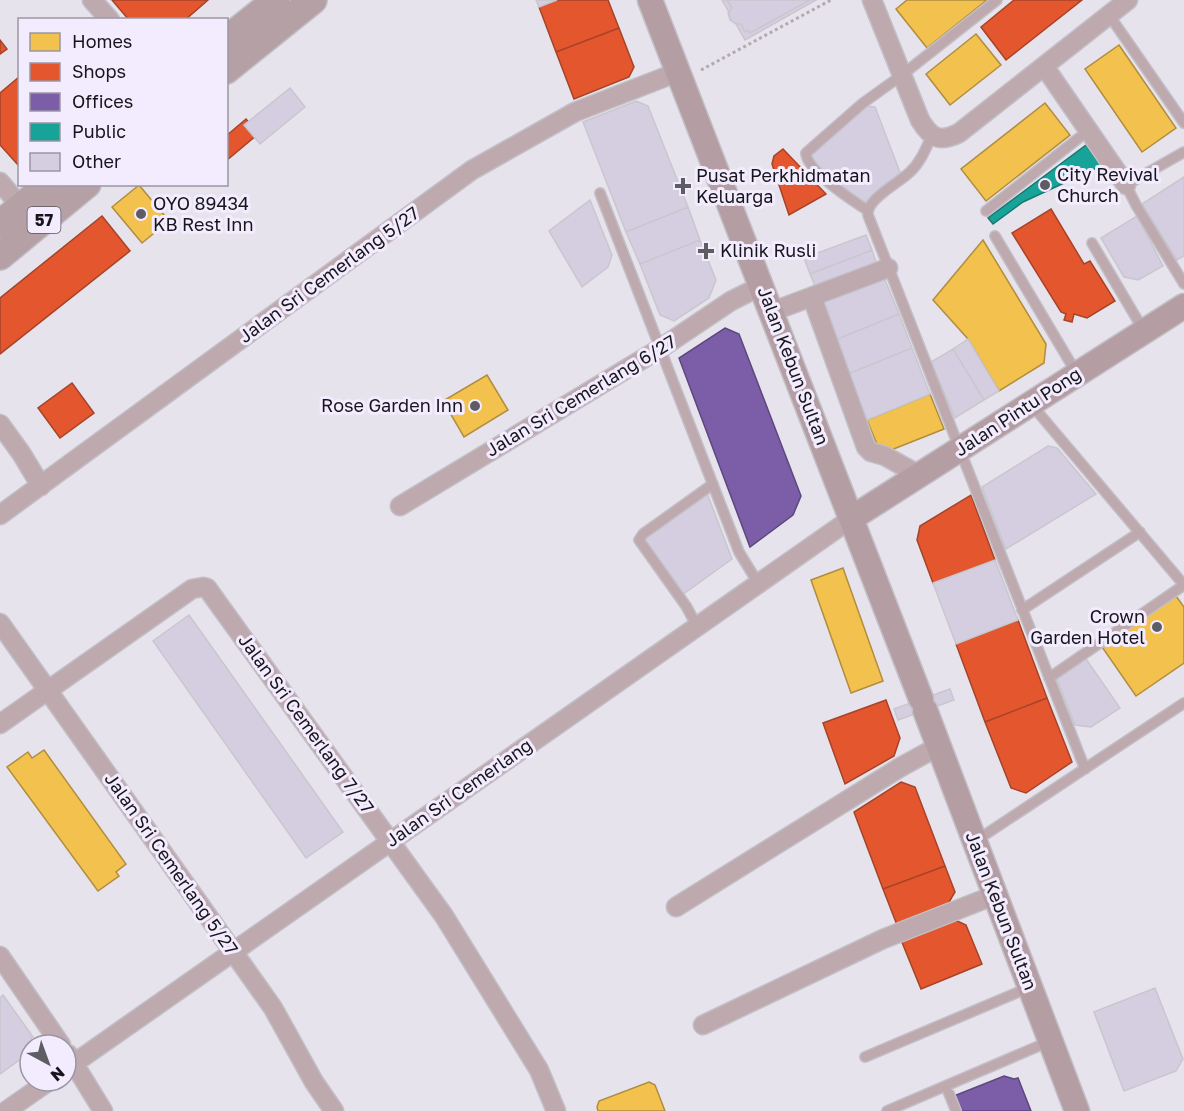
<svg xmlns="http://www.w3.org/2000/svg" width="1184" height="1111" viewBox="0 0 1184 1111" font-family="'Golos Text',sans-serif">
<rect width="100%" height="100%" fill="#e6e3ed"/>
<path fill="#f2c14e" stroke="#b08d3f" stroke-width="1.5" d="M907,0H987L927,48L896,9Z
M976,34L1001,65L950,105L926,74Z
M1119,45L1176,128L1142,152L1085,69Z
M1045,103L1070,135L986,201L961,169Z
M139,185L169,221L142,243L112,207Z
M983,240L1046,344L1044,363L999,391L968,339L933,300Z
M487,375L508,410L464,437L443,401Z
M930,394L944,429L881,454L867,420Z
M843,568L883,681L851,693L811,580Z
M1176,596L1184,607V663L1136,696L1102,647Z
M44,750L126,864L116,872L119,876L98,891L7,767L28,752L32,758Z
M649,1082L655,1085L665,1111H598L597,1107L599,1101Z"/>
<path fill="#e4572e" stroke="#a64328" stroke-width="1.5" d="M112,0H208L185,20H129Z
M557,0H608L619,28L556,52L539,7Z
M1014,0H1082L1006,60L981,27Z
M619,28L634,67L629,77L574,99L556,52Z
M0,40L7,49L0,54Z
M20,76V163L18,165L0,145V93Z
M246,119L258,134L226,161V136Z
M783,149L826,194L789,215L772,164L774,156Z
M1051,209L1084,264L1090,261L1115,301L1087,318L1074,314L1072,322L1064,320L1066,314L1061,312L1012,233Z
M102,216L130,251L0,354V298Z
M72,383L94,413L60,438L38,408Z
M971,495L995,560L933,583L917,540L920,526Z
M1018,620L1047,698L985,722L956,644Z
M1047,698L1072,762L1026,793L1011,788L985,722Z
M886,700L900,738L894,756L845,784L823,723Z
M901,782L915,787L945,866L883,889L854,812Z
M945,866L955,892L948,904L897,925L883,889Z
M953,919L966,925L982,964L921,989L901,940Z"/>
<path fill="#7b5ea7" stroke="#5d487d" stroke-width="1.5" d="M725,328L739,334L801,496L793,515L750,547L679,358Z
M1004,1076L1014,1079L1018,1078L1031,1111H960L954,1096Z"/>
<path fill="#17a398" stroke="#177872" stroke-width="1.5" d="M1086,145L1101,166L1023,202L993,224L988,218Z"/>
<path fill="#d5cee0" stroke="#c9c6ce" stroke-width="1.5" d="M536,0H557L539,7Z
M722,0H816L745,40L736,24L730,20L729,12Z
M727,0H810L750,33L748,30L745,32L741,24H736L730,20L728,13L732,8Z
M290,88L305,107L260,144L244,125Z
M636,101L648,106L688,207L626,232L583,122Z
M866,106L875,107L901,175L864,203L833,182L809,157Z
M1184,177V256L1177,260L1142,204Z
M590,200L612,255L608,267L582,287L549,231Z
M688,207L700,240L640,264L626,232Z
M1137,216L1163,266L1138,280L1124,277L1101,238Z
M866,235L872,250L810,274L804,258Z
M700,240L716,280L709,298L674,321L660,315L640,264Z
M872,250L877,265L816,288L810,274Z
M883,275L899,314L835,340L825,316L828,314L822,299Z
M899,314L912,348L848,374L835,340Z
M968,339L999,391L984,400L953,349Z
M912,348L930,394L867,420L848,374Z
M953,349L984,400L955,418L931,362Z
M1048,446L1057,448L1096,494L1006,549L982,487Z
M707,493L732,559L682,595L643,540Z
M995,560L1018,620L956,644L933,583Z
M189,615L343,832L306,858L153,641Z
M1086,659L1120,708L1091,727L1075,725L1057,679Z
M950,689L954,700L898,720L894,709Z
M1155,988L1183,1059L1176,1071L1124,1091L1094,1012Z
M3,995L33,1037L31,1038L33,1045H30V1050L28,1051L29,1053L0,1074V998Z"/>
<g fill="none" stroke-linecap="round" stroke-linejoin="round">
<g stroke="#c2bfc6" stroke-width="12">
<path id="lane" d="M1109,15L1184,123
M932,135C926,148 921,162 910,172C899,183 866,199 868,215L1085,769
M1184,152L1126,185L1136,205L1184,284
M600,193L739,552L758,583
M867,210C853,201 806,170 806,153L863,103L902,75L997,0
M986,211L1089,130
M995,236L1077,374
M1092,243L1144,331
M1031,404L1184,585
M1022,610L1140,532
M697,626L686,606L639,540L643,534L713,484
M1049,678L1184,585
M977,840L1184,703
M865,1057L1028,988
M946,1086L956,1111
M887,1111L1048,1042"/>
</g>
<g stroke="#c2bfc6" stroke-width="21">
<path id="street" d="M92,0L110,20
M872,0L920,120C931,138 939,143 959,133L1128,0
M1044,66L1126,185
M0,182L21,207
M812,297L866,447L871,452L885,456L919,475
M771,312L888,268
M0,424L21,453L41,486
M400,506L661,348L731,301L761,286
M0,515L472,170L575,112L678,72
M0,623L273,1008L314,1082L334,1111
M0,724L192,589L203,587L207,588L444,916L539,1070L556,1111
M676,907L899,768L939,746
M0,956L61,1045
M703,1025L883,939L995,895
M68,1054L103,1111
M66,1069L852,518
M6,1111L49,1081"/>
</g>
<g stroke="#c2bfc6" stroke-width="27">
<path id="secondary" d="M650,0L921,699
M852,518L1184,306
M925,710L1077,1111"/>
</g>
<g stroke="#c2bfc6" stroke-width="30">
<path id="primary" d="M226,40L276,0
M226,70L313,0
M0,224L49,184
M0,256L87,184"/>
</g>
<path stroke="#b3a9af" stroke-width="3" stroke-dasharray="3 3" stroke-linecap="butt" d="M701,70L831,0"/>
<use href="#lane" stroke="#bda9ae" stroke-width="9"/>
<use href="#street" stroke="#bda9ae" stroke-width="18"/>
<use href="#secondary" stroke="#b49da3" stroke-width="24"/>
<use href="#primary" stroke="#b5a0a6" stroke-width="27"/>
</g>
<g fill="#5f5d64" stroke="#f2ecfe" stroke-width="2">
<circle cx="1045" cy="185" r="6"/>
<path d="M680 177h6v6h6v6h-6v6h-6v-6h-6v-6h6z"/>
<circle cx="141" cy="214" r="6"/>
<path d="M703 242h6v6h6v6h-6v6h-6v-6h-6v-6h6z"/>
<circle cx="475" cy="406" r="6"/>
<circle cx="1157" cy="627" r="6"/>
</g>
<g text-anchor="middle" stroke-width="6" stroke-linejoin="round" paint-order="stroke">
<rect fill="#f2ecfe" stroke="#59565f" stroke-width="1.5" x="27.5" y="207" width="33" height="26" rx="4.5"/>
<g font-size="16" font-weight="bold" fill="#17151b">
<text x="44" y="226">57</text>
</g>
<g font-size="18" fill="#17151b" stroke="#f2ecfe" text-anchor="start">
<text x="1057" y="181">City Revival<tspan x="1057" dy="21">Church</tspan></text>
<text x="696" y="182">Pusat Perkhidmatan<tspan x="696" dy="21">Keluarga</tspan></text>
<text x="153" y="210">OYO 89434<tspan x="153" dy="21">KB Rest Inn</tspan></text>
<text x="720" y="257">Klinik Rusli</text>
<text x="463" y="412" text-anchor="end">Rose Garden Inn</text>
<text x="1145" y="623" text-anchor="end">Crown<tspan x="1145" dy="21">Garden Hotel</tspan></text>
</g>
<g font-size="18" fill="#17151b" stroke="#f2ecfe">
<text transform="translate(329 275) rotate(-36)" y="6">Jalan Sri Cemerlang 5/27</text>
<text transform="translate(793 366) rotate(69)" y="6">Jalan Kebun Sultan</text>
<text transform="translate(581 396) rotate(-31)" y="6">Jalan Sri Cemerlang 6/27</text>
<text transform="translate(1018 412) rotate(-33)" y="6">Jalan Pintu Pong</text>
<text transform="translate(306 724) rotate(54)" y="6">Jalan Sri Cemerlang 7/27</text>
<text transform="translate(459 793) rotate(-35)" y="6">Jalan Sri Cemerlang</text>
<text transform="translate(171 864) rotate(55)" y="6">Jalan Sri Cemerlang 5/27</text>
<text transform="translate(1001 911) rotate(69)" y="6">Jalan Kebun Sultan</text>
</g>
</g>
<rect x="18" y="18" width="210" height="168" fill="#f2ecfe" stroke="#9a96a3" stroke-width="1.5"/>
<rect x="30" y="33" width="30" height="18" fill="#f2c14e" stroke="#9a96a3" stroke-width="1.5"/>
<text x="72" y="48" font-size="18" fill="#17151b">Homes</text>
<rect x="30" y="63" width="30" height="18" fill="#e4572e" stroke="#9a96a3" stroke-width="1.5"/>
<text x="72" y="78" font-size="18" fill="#17151b">Shops</text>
<rect x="30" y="93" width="30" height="18" fill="#7b5ea7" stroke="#9a96a3" stroke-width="1.5"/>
<text x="72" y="108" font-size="18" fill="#17151b">Offices</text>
<rect x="30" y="123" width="30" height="18" fill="#17a398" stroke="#9a96a3" stroke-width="1.5"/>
<text x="72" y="138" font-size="18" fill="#17151b">Public</text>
<rect x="30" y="153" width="30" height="18" fill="#d5cee0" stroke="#9a96a3" stroke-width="1.5"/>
<text x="72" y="168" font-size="18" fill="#17151b">Other</text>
<g transform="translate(48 1063) rotate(139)"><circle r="28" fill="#f2ecfe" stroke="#9a96a3" stroke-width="1.5"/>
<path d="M0-4.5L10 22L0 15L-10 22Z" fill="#5f5d64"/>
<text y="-9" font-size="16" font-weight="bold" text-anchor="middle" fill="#17151b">N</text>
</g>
</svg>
